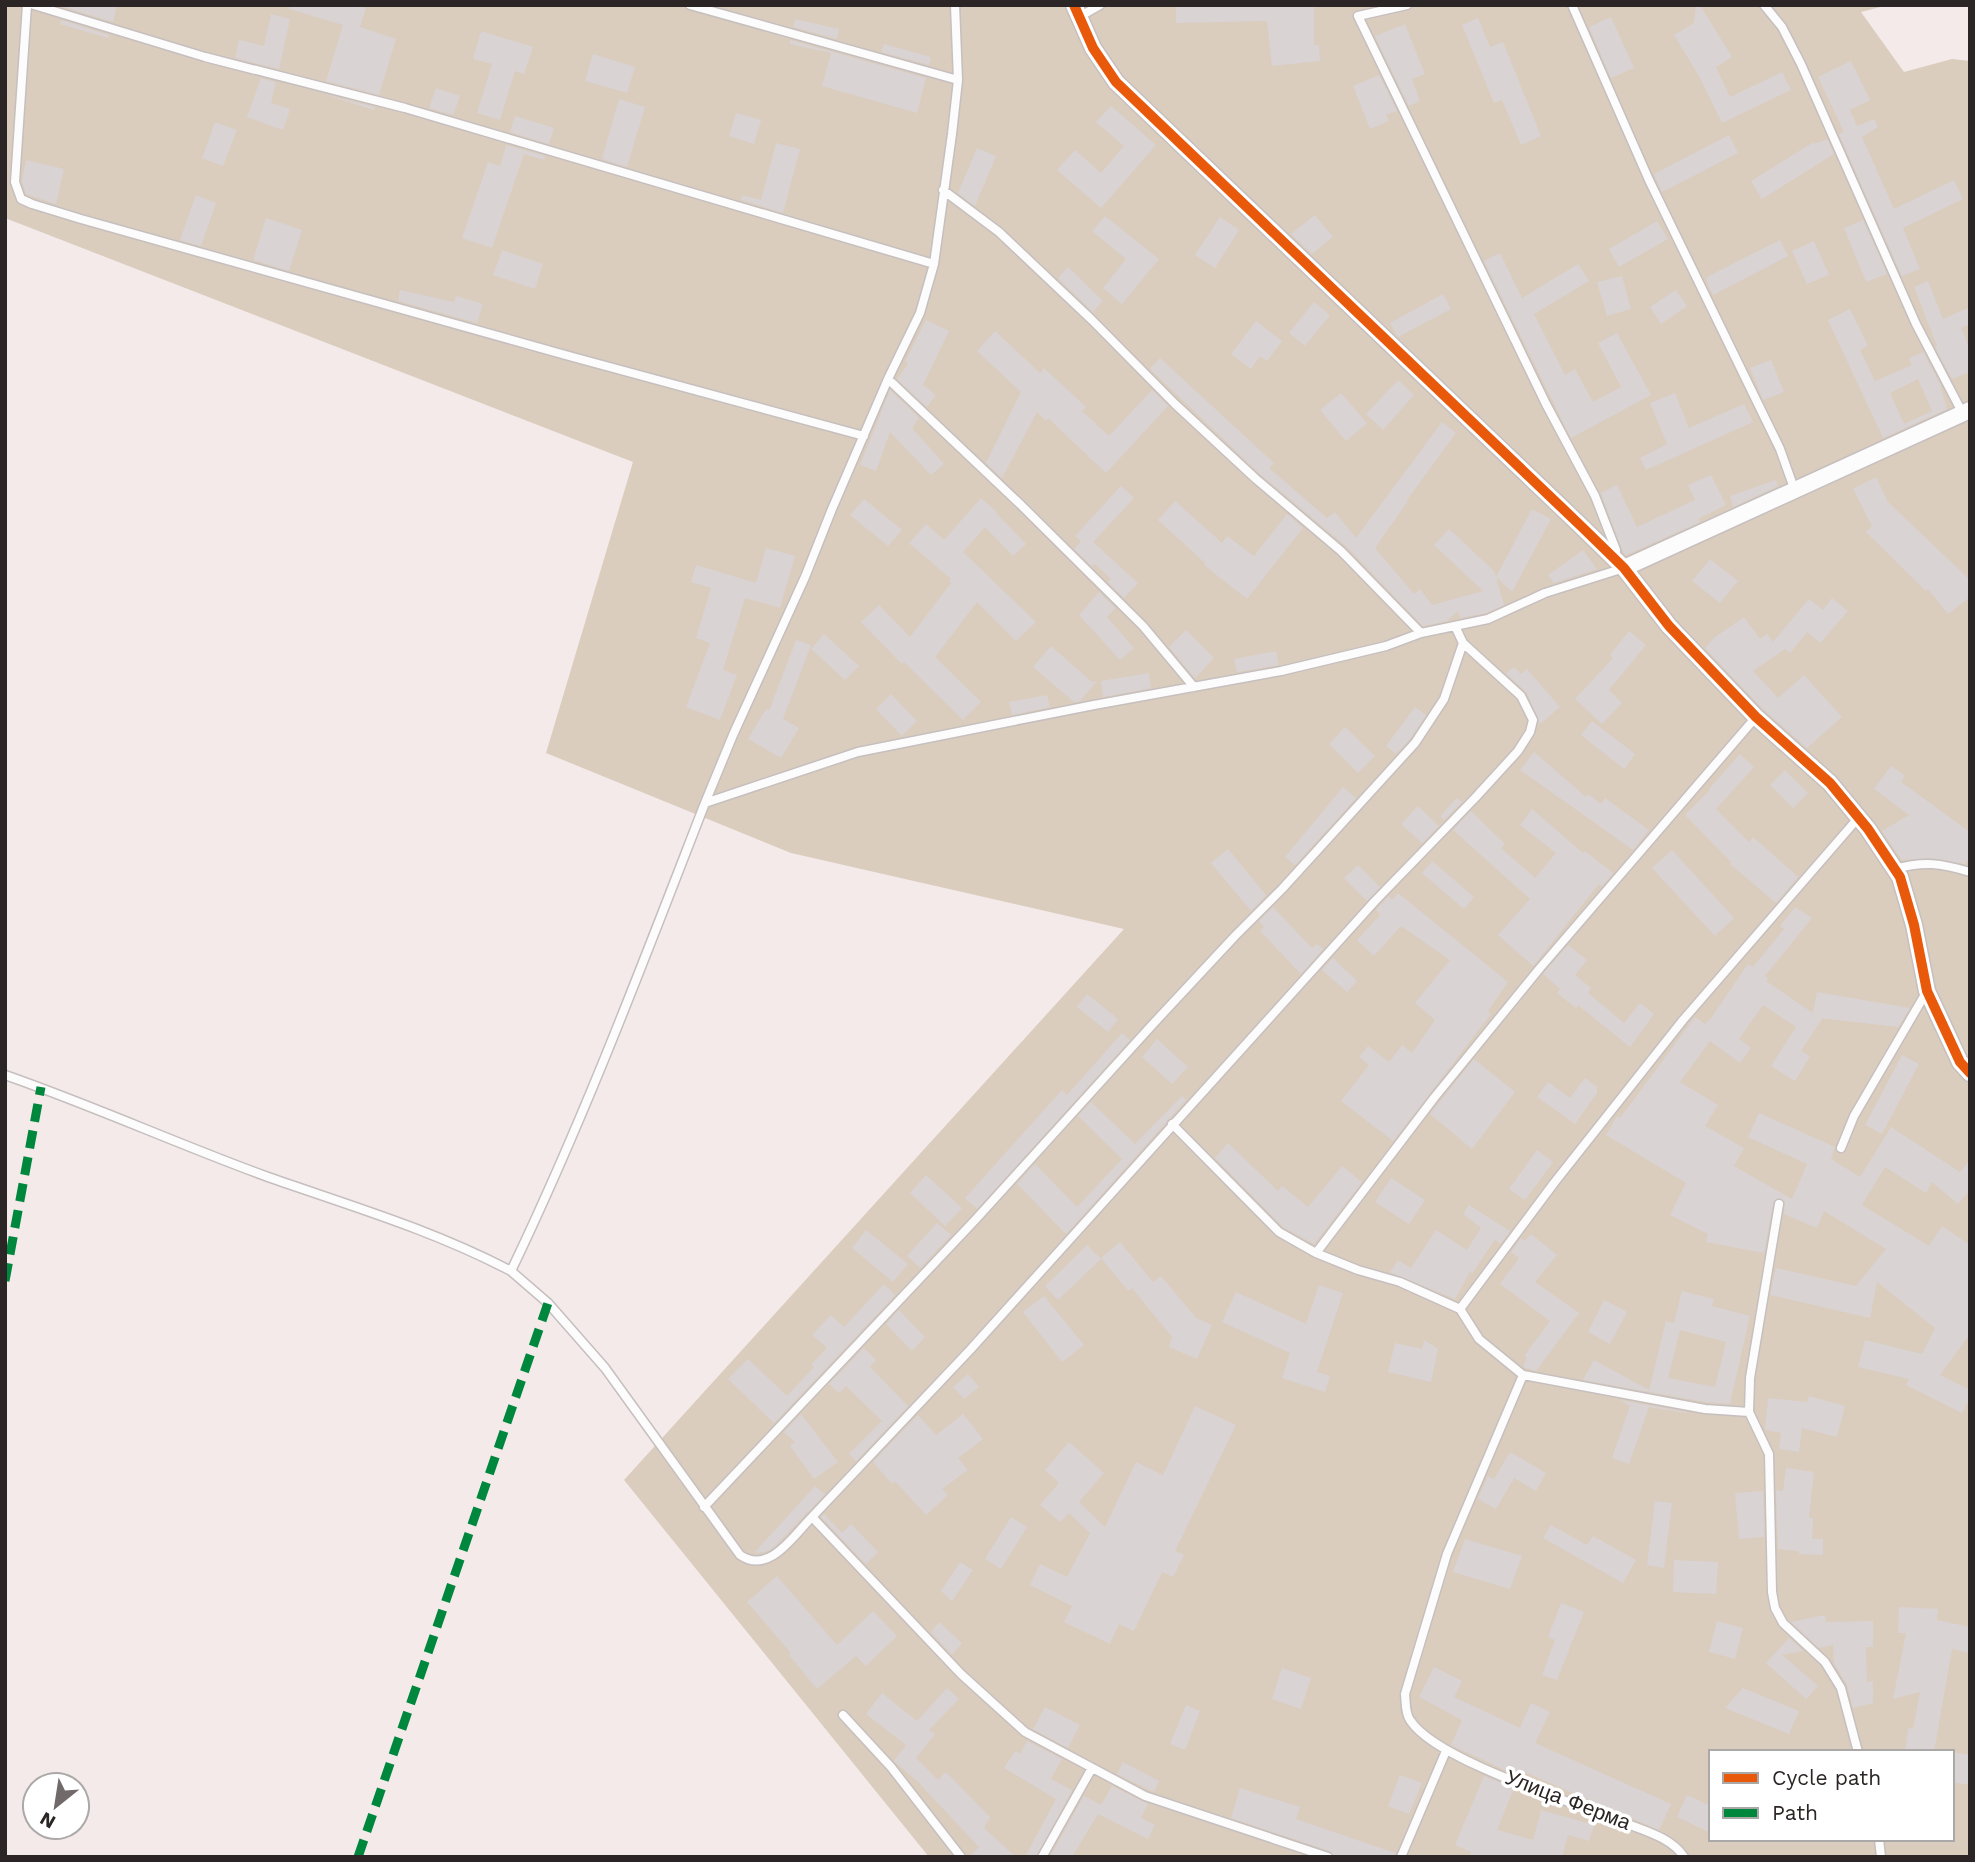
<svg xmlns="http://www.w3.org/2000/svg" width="1975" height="1862" viewBox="0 0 1975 1862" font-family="'Work Sans',sans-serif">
<rect width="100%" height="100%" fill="#f4eaea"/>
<path fill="#dacdbd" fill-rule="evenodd" d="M5,5H1888L1861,12L1904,72L1952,59L1970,61V1857H929L624,1480L1124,929L791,853L546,753L633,462L5,218ZM1711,1752H1952V1839H1711Z"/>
<path fill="#dad3d4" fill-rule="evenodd" d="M65,5H117L113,22L64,7Z
M290,5H358L366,8L360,27L396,39L379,95L326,81L343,25L289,9Z
M1176,5H1314V45H1319L1320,61L1272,66L1267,21L1176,23Z
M1696,5H1700L1732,57L1716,67L1730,97L1782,72L1791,90L1722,123L1699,76L1674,35L1694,23Z
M271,14L290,19L279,69L235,58L239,40L264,46Z
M1611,17L1634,68L1611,78L1589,27Z
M1478,18L1490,47L1503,42L1541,136L1521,145L1502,100L1494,103L1462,25Z
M795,19L839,29L837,39L793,27Z
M61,20L109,35L108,38L60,24Z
M1405,24L1425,74L1412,79L1420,101L1409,106L1375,36Z
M481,31L533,47L524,74L515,71L500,120L477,113L492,64L473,59Z
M790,40L926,78L917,113L822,86L831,53L790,44Z
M884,44L931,57L929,65L881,52Z
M593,54L635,67L627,93L585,81Z
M1851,61L1870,100L1850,110L1857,126L1874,119L1878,127L1862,137L1894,209L1954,180L1963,199L1903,228L1920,269L1902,276L1839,134L1844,132L1818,77Z
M232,71L276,82L271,103L290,109L283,130L247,117L261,78Z
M1379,75L1397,111L1386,115L1389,121L1370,129L1353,86Z
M436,88L460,96L453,115L429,108Z
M323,94L375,107L374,110Z
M619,99L645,107L627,167L602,159Z
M1111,106L1156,145L1101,208L1057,170L1075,150L1101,173L1124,146L1096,122Z
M736,113L761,120L754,144L729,136Z
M515,116L554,128L549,144L510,132Z
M215,122L237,130L223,166L202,158Z
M1729,135L1738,153L1662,192L1654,174Z
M1827,139L1834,154L1762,199L1751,181L1814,142L1815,144Z
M776,143L800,149L783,213L741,200L742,195L761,200Z
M506,145L545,156L544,160L524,154L492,248L462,238L488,162L500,166Z
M977,148L996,156L975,206L958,193Z
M26,160L64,169L56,204L26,194L22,181Z
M196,195L216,203L201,246L180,240Z
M1315,215L1333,237L1312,254L1291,234Z
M1105,216L1159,259L1122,304L1103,288L1126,259L1092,231Z
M1220,217L1239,230L1215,268L1195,255Z
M266,218L302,230L289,271L253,260Z
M1863,220L1887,274L1866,282L1844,228Z
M1657,221L1668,239L1619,267L1609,249Z
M1780,240L1788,256L1713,295L1707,283V277Z
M1814,241L1829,275L1807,284L1792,251Z
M502,250L543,264L535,289L493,275Z
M1500,253L1522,298L1578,264L1589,281L1534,314L1565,375L1575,369L1593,402L1621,387L1598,343L1617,333L1651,395L1571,438L1484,261Z
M1068,267L1103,301L1093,312L1058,278Z
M1622,276L1631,309L1607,316L1597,282Z
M1928,281L1943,319L1970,307V324L1961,328L1970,349V372L1952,379L1935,347L1937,346L1914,287Z
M400,290L454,302L456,296L483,304L477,323L398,301Z
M1676,290L1687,306L1661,324L1650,307Z
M1443,294L1451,309L1398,337L1390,323Z
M1314,302L1330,315L1305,346L1289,333Z
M1850,309L1868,346L1860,350L1875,381L1912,365L1909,358L1923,352L1940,384L1947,409L1883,438L1828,320ZM1918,379L1932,411L1904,424L1890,393Z
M926,320L949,331L923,385L936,395L927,407L897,379L908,364L905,362Z
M1256,321L1282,341L1267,361L1260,356L1251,369L1231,354Z
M995,331L1040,373L1044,368L1086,407L1082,411L1109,436L1152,390L1168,406L1106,473L1048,418L1046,421L1037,412L1002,478L986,463L1021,392L977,351Z
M1160,358L1274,463L1269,468L1327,518L1335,512L1356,538L1442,422L1456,433L1407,500L1408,501L1375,548L1414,594L1420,589L1432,605L1483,591L1434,545L1449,529L1494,571L1496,577L1532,509L1551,519L1512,592L1496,577L1504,605L1486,613L1460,618L1458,611L1447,621L1423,626L1346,546L1260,474L1150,369Z
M1771,360L1784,392L1763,400L1750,368Z
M1398,380L1414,395L1383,430L1366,414Z
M890,390L919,418L912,428L944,464L931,475L890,432L876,471L860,465Z
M1341,393L1367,423L1346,441L1320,410Z
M1675,393L1689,428L1744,404L1753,422L1646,470L1640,458L1667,444L1650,403Z
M1711,475L1726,505L1698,519L1700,522L1626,555L1623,552L1601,493L1617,485L1637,527L1695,500L1688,485Z
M1876,477L1888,502L1970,580V597L1948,614L1928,589L1926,591L1866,532L1872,526L1853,489Z
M1776,480L1778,486L1733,507L1730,496Z
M1121,486L1134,498L1093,542L1138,583L1124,598L1108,582L1111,579L1095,564L1092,566L1074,549L1081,541L1075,536Z
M981,498L997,512L996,513L1026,544L1013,556L985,527L963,552L1036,622L1016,641L977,602L935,657L981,702L963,720L904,662L902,664L861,622L879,605L910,637L951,583L949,581L951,579L909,543L926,524L944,540Z
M864,499L902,530L888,546L850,515Z
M1175,501L1222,543L1227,536L1254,556L1287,514L1303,528L1247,599L1204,565L1205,563L1158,520Z
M766,548L795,556L780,608L745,598L723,670L737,675L720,720L686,707L710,643L696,638L711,588L691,582L696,565L756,583Z
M1583,550L1597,569L1554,583L1548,575Z
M1710,559L1738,581L1720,603L1692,581Z
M1099,592L1115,608L1107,617L1134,648L1120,660L1079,615Z
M1832,598L1848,611L1820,643L1807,632L1790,653L1785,649L1753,671L1778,698L1804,675L1842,717L1807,748L1763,709L1705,648L1715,637L1744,617L1760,639L1767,634L1773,642L1809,599L1823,610Z
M1186,630L1214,658L1195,678L1169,647Z
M1629,631L1646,645L1609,690L1622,703L1602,724L1575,699L1613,658L1610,655Z
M824,634L859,666L845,680L811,649Z
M796,640L811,645L783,719L799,728L781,758L748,739L766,709L769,711Z
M1051,646L1092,682L1097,681L1080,701L1074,702L1033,667Z
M1276,651L1279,665L1237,672L1234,659Z
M1514,667L1521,674L1527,669L1560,707L1540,724L1527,693L1506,673Z
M1149,673L1151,688L1103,697L1101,681Z
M891,694L917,721L902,736L876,709Z
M1047,695L1050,707L1012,715L1009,702Z
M1415,707L1426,715L1410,739L1396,754L1386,746Z
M1592,721L1635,754L1624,769L1581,735Z
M1345,727L1375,756L1358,773L1329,744Z
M1534,752L1586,797L1588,794L1601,804L1605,798L1649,830L1633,850L1520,770Z
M1740,754L1754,767L1716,809L1749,842L1753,837L1798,877L1776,903L1730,864L1731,862L1685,815L1710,790L1709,789Z
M1891,766L1905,776L1901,782L1970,832V857L1965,864L1933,858L1902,860L1882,831L1909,815L1874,789Z
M1785,770L1808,793L1793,808L1770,785Z
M1343,787L1356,798L1295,865L1285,857Z
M1457,798L1462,802L1444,820L1440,816Z
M1418,806L1439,826L1422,843L1401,824Z
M1532,809L1583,853L1585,851L1613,873L1602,886L1599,884L1533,966L1498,935L1530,899L1453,830L1471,811L1505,844L1501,848L1535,878L1556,853L1520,825Z
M1228,849L1266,895L1251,911L1211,863Z
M1672,850L1734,918L1715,936L1652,868Z
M1432,861L1474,897L1464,909L1422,873Z
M1358,865L1380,887L1367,901L1344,878Z
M1398,893L1508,982L1488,1011L1491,1014L1393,1141L1341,1101L1369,1065L1359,1057L1368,1046L1389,1062L1402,1045L1412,1053L1435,1020L1415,1003L1450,960L1401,926L1374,956L1357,940L1380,915L1376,910L1389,896L1392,900Z
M1273,907L1312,948L1317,944L1323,949L1301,974L1260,931L1264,927L1259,921Z
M1795,907L1812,918L1765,976L1768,978L1766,981L1813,1013L1817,992L1910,1008L1898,1027L1820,1018L1822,1019L1801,1051L1810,1056L1795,1081L1771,1066L1796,1027L1763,1005L1739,1039L1751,1048L1740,1063L1710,1041L1680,1082L1718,1105L1705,1126L1744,1148L1734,1166L1792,1199L1807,1164L1748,1137L1759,1113L1835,1147L1831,1159L1860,1177L1891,1127L1960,1172L1970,1160V1190L1958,1204L1932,1182L1926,1193L1885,1167L1862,1205L1929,1246L1942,1226L1970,1245V1334L1940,1375L1970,1390V1398L1962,1413L1906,1385L1909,1379L1858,1367L1865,1340L1922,1354L1935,1328L1877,1282L1870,1318L1770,1295L1776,1268L1856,1286L1886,1249L1824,1211L1817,1228L1784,1214L1785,1202L1779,1198L1773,1203L1764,1253L1706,1242L1708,1234L1670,1215L1686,1183L1606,1135L1617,1116L1620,1118L1695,1017L1705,1024L1711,1018L1748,964L1753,967L1784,929L1780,926Z
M1568,945L1587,960L1575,975L1591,988L1588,993L1624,1023L1640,1003L1654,1014L1630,1047L1578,1005L1576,1008L1557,993L1560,989L1543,974Z
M1333,958L1357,981L1347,992L1322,970Z
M1087,994L1118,1019L1108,1032L1077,1007Z
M1122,1033L1130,1040L977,1209L965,1198L1062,1090L1067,1095Z
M1157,1039L1188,1067L1172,1084L1142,1057Z
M1902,1055L1919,1064L1882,1134L1865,1125Z
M1474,1059L1515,1092L1472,1149L1430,1114Z
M1585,1078L1597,1087V1093L1575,1124L1537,1097L1548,1082L1570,1098Z
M1182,1096L1186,1100L1066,1234L1017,1184L1035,1164L1077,1207L1122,1159L1078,1116L1091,1102L1135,1144Z
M1228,1143L1278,1191L1282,1186L1308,1207L1342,1166L1362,1182L1314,1244L1283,1227L1215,1158Z
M1537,1150L1553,1162L1525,1200L1509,1189Z
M926,1175L962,1208L945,1226L910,1193Z
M1391,1178L1425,1200L1409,1224L1375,1202Z
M1469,1205L1510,1231L1500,1244L1495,1239L1472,1274L1470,1272L1455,1299L1390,1272L1398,1260L1411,1268L1436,1230L1467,1250L1481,1228L1463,1214Z
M937,1223L951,1235L920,1268L907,1256Z
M866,1230L908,1264L893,1282L852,1248Z
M1531,1234L1557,1255L1535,1282L1579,1313L1536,1371L1523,1367L1527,1357L1524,1356L1550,1321L1500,1284L1519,1258L1511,1252L1521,1238L1525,1241Z
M1120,1242L1153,1282L1161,1276L1196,1318L1212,1325L1197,1359L1169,1347L1172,1337L1132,1288L1128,1291L1101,1258Z
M1087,1245L1101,1259L1058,1300L1045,1286Z
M884,1284L895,1295L774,1423L728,1379L748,1359L787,1396L814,1367L811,1365L827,1348L812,1335L831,1315L844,1327Z
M1319,1285L1343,1293L1317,1372L1330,1376L1325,1392L1282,1378L1290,1353L1222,1322L1236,1292L1306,1324Z
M1682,1291L1714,1299L1712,1306L1750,1316L1730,1404L1706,1402L1583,1380L1594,1360L1649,1390L1666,1321L1674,1323ZM1680,1330L1726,1342L1715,1387L1668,1378Z
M1044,1296L1084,1345L1062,1362L1023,1312Z
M1604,1300L1627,1312L1610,1344L1588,1332Z
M899,1310L925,1337L912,1351L886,1324Z
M1424,1340L1438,1349L1431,1382L1388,1372L1395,1343L1422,1349Z
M864,1348L876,1360L870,1367L908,1406L856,1461L849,1454L882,1421L846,1386L839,1393L829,1384Z
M968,1374L979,1387L964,1399L953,1387Z
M1809,1396L1845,1406L1837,1437L1802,1428L1799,1452L1779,1449L1781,1433L1765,1430L1768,1398L1807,1402Z
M1619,1400L1687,1412L1686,1413L1649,1407L1629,1464L1612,1458L1630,1406Z
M1195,1406L1236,1425L1175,1551L1184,1555L1173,1577L1162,1572L1134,1631L1119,1624L1110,1644L1064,1622L1072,1606L1030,1585L1040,1564L1067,1577L1090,1533L1069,1513L1060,1522L1040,1505L1059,1483L1045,1470L1069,1442L1104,1473L1079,1502L1105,1527L1136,1462L1163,1475Z
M801,1414L838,1462L814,1479L790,1446L795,1442L784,1432Z
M963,1414L983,1439L958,1458L968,1470L942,1489L948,1495L926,1515L895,1481L892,1484L873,1462L918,1415L936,1435Z
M1510,1452L1546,1473L1536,1491L1514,1478L1496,1509L1478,1499L1488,1476L1494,1479Z
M1786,1468L1814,1472L1809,1518H1813L1812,1539H1823V1555L1799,1554V1551L1778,1549L1776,1490L1783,1491Z
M815,1486L825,1494L776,1545L768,1551L757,1553L755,1552Z
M1763,1491L1764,1537L1739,1539L1735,1493Z
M1655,1501L1672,1503L1664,1568L1647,1565Z
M824,1514L842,1533L851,1524L878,1552L866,1564L821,1517Z
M1011,1517L1027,1527L1001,1569L985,1559Z
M1551,1525L1587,1545L1593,1536L1636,1560L1623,1583L1543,1538Z
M1465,1539L1522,1556L1510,1589L1453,1572Z
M1674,1560L1718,1562L1716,1594L1673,1592Z
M960,1562L973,1570L952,1601L941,1591Z
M777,1576L837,1645L873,1611L897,1636L866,1666L856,1656L817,1689L789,1655L791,1653L747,1602Z
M1561,1603L1584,1612L1557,1680L1542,1675L1555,1640L1548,1637Z
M1899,1607L1938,1609L1937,1620L1970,1627V1653L1952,1649L1934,1752H1905L1908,1728L1913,1729L1920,1692L1893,1699L1906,1633H1898Z
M1825,1615L1826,1622L1873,1621V1647H1866L1867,1682L1873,1681V1703L1853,1708L1847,1685L1834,1663L1833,1645L1819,1648L1791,1622Z
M1717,1621L1743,1628L1735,1659L1709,1652Z
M939,1622L962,1643L952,1655L931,1632Z
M1789,1638L1803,1651L1782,1655L1818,1686L1806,1699L1766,1663Z
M1434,1667L1462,1681L1454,1697L1520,1728L1531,1703L1550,1712L1535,1743L1671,1804L1659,1830L1522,1771L1520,1777L1511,1773L1451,1745L1462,1720L1419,1697Z
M1282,1668L1311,1678L1301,1709L1272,1699Z
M947,1688L959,1699L929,1730L935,1734L916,1758L938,1780L946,1772L990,1817L984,1828L1016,1857H970L979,1847L917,1781L894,1761L906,1745L866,1714L882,1693L917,1721Z
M1743,1688L1799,1711L1789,1734L1725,1708Z
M1186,1705L1200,1711L1185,1750L1170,1744Z
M1045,1707L1080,1725L1068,1748L1033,1729Z
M1027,1741L1062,1759L1051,1779L1072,1790L1036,1857H1025L1056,1799L1004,1768L1015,1751L1020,1754Z
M1952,1752L1970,1755V1785L1952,1782Z
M1123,1762L1159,1781L1154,1792L1117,1774Z
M1400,1775L1422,1783L1409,1814L1388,1806Z
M1484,1776L1514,1788L1497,1830L1533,1840L1541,1810L1594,1825L1589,1841L1568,1835L1562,1857H1469L1471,1852L1455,1845Z
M1112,1786L1148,1804L1141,1818L1155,1825L1148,1839L1098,1814L1072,1857H1050L1084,1796L1101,1805Z
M1240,1788L1300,1807L1296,1819L1395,1853V1857H1334L1330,1851L1231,1818Z
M1687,1795L1711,1806V1833L1677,1817Z"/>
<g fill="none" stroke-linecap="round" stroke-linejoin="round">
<g stroke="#c6bfbf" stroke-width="11">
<path id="lane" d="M27,5L15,182L21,199L32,204L81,219L569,356L864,436
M34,5L205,57L405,108L934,264
M690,5L958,80
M1407,5L1358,16L1546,404L1595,496L1616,550V558
M1572,5L1649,180L1780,449L1795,491
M1764,5L1782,27L1801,64L1916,324L1962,412
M1079,17L1100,5
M943,190L999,232L1092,320L1175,404L1256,479L1341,551L1421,633
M888,379L1021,505L1143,626L1194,687
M705,803L733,735L805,577L832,509L888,379L920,313L934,264L952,134L958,80L955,5
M1894,869C1924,861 1940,863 1970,872
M5,1075C94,1106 180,1145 268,1177C351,1206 433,1230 511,1271
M1172,1124L1279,1232L1316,1253
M1841,1148L1854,1116L1927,991
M1779,1204L1750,1378L1749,1412L1769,1454L1772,1592L1775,1608L1783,1623L1825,1662L1841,1688L1858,1752
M1460,1309L1554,1183L1683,1020L1859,817
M1523,1375L1447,1554L1405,1694C1406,1703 1405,1713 1410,1720C1436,1761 1576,1803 1625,1823C1645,1831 1672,1838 1684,1857
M1749,1412L1705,1409L1523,1375L1479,1339L1460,1309L1400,1282L1358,1270L1316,1253L1434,1098L1540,968L1756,717
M704,1507L976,1219L1153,1024L1235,936L1282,889L1415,743L1444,699L1463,643
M812,1517L970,1350L1375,901L1475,798L1518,751L1530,732L1533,720L1521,696L1463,643L1455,626
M843,1715L891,1767L961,1857
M1879,1839L1881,1857
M1042,1857L1092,1768
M1328,1857L1145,1796L1025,1732L961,1674L812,1517C793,1536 769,1575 740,1555L605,1368L548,1303L511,1271C584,1119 644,960 705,803L858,752L1094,705L1281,671L1386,646L1421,633L1488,619L1545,593L1624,568
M1401,1857L1446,1751"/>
</g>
<g stroke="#c6bfbf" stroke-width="19">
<path id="street" d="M1074,5L1093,48L1116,82L1582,527L1624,568L1669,626L1756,717L1830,783L1868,829L1900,877L1914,925L1927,991L1960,1062L1970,1073
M1624,568L1970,410"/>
</g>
<use href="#lane" stroke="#fdfcfc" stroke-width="8"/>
<use href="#street" stroke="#fdfcfc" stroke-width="16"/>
<path stroke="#00873e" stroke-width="9" stroke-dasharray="18 9" stroke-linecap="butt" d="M5,1281L41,1087
M358,1857L548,1303"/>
<g stroke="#fff" stroke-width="15">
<path id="cycleway" d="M1074,5L1093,48L1116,82L1582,527L1624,568L1669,626L1756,717L1830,783L1868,829L1900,877L1914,925L1927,991L1960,1062L1970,1073"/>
</g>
<use href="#cycleway" stroke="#e8590c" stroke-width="10"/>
</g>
<g text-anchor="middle" stroke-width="7" stroke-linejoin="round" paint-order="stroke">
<g font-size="21" fill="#2c2525" stroke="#fff">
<text transform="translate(1568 1800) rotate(21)" y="7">Улица Ферма</text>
</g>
</g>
<rect width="1975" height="1862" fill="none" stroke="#2c2525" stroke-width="14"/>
<rect x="1709" y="1750" width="245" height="91" fill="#ffffff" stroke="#aba8a8" stroke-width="2"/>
<rect x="1723" y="1773" width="35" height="10" fill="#e8590c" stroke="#aba8a8" stroke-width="2"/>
<text x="1772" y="1785" font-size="21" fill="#2c2525">Cycle path</text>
<rect x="1723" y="1808" width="35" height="10" fill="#00873e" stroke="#aba8a8" stroke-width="2"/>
<text x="1772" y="1820" font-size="21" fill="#2c2525">Path</text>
<g transform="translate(56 1806) rotate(210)"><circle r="33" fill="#ffffff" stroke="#aba8a8" stroke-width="2"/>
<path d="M0-5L12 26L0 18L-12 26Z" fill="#726a6a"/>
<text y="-10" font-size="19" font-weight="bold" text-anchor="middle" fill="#2c2525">N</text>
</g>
</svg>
